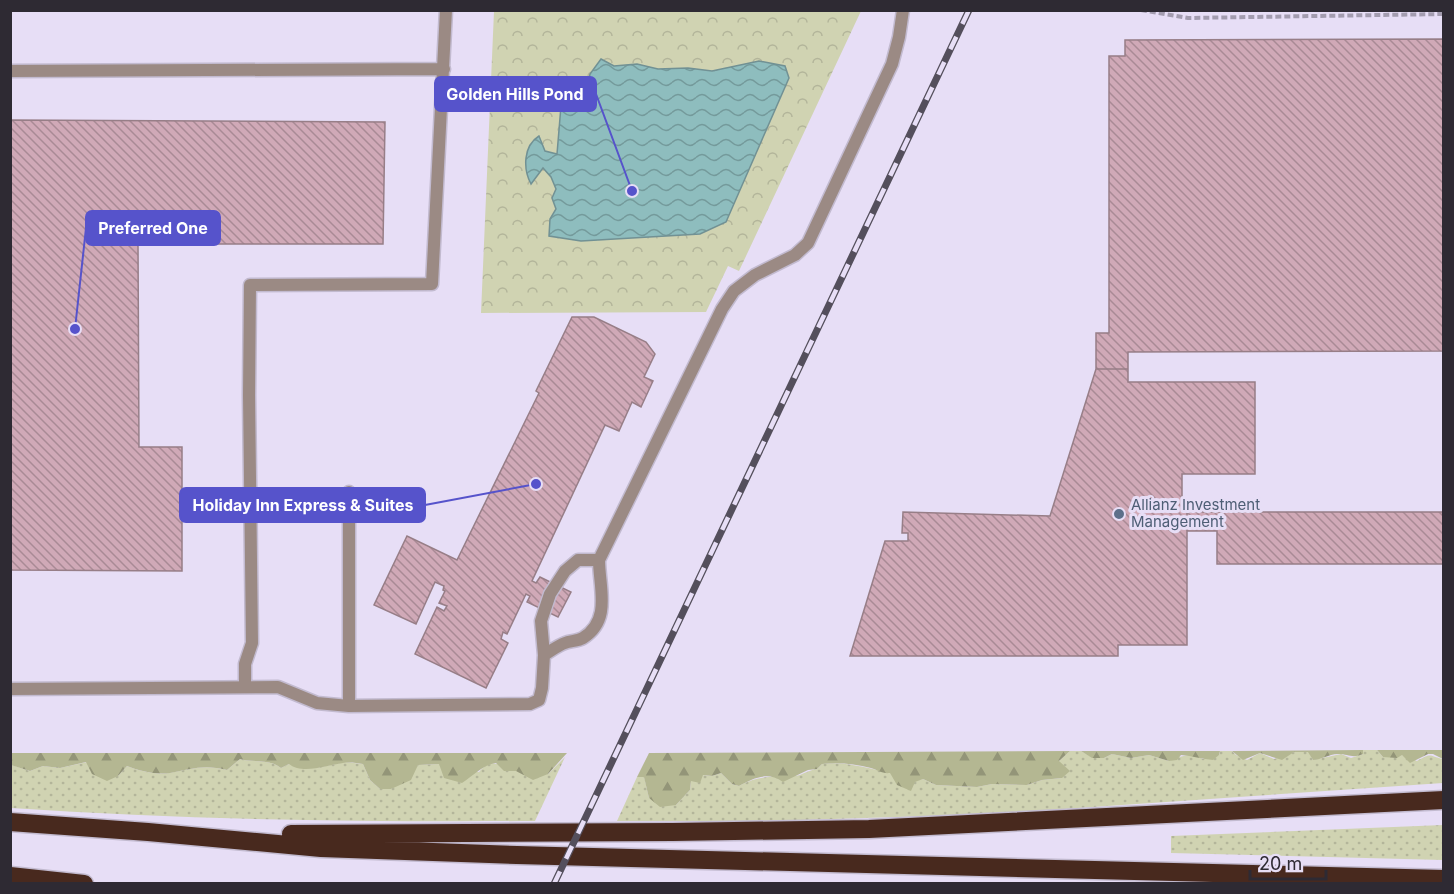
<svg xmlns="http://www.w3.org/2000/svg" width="1454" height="894" viewBox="0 0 1454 894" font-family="Inter,sans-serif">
<defs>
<pattern id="grass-dots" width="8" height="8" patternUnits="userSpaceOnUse" patternTransform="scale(1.5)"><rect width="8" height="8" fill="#d0d3b2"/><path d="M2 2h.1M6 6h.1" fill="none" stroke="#b3b59a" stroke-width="1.8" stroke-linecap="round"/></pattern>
<pattern id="forest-firs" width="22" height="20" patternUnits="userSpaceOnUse" patternTransform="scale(1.5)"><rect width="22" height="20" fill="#b4b792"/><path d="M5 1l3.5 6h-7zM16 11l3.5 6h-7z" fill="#939578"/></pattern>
<pattern id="park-crowns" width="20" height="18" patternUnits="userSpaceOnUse" patternTransform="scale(1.5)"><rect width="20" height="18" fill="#d0d3b2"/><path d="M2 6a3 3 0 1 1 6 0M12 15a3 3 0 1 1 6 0" fill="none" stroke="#b3b59a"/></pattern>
<pattern id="water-waves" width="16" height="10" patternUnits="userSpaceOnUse" patternTransform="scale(1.5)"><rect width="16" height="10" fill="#8ebdbe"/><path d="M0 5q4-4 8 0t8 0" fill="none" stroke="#749a9b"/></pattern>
<pattern id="building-back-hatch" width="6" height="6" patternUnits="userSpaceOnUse" patternTransform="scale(1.5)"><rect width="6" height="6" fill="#d0a9b7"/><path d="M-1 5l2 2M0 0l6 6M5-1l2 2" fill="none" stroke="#a98a95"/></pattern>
</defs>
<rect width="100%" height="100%" fill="#e7def6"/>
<path fill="url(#grass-dots)" d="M1363,750H1377L1383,757L1402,755L1417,761C1432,752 1429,756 1443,759V783L990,814L771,821H617L637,777L644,776L649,798L676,805L690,790L691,781L703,775L712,776L721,773L732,784L739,786C761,774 771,778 795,776C803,775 808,770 817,769L822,764C846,761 869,769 891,773C903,775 910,783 923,779L936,785L977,787L992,784L1027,785L1042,780L1062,778L1059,761L1070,751H1081L1093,758H1104L1112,754L1131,758L1149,755L1169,761C1181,755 1191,753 1203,759L1219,755L1220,751H1232L1236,755L1247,760L1260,753L1274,759L1294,752H1309L1313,760L1341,754L1351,758L1363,754Z
M565,757L535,821C360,822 185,820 11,808L12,765L30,771L43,766L60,768L87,762L118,776L127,766C140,771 156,775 169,773C191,769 204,764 227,770L240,759C254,763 268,758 281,768L289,764L316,768L345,762L363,764L370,780L380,789H391L418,765L439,764L479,772C493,755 501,768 518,771C528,772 538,773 548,774Z
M1443,825V860L1171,853V836Z"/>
<path fill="url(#forest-firs)" d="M1363,750V754C1352,759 1349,754 1338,754C1328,754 1322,760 1313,760L1308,752H1294L1282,760L1260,753L1243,760L1232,751Z
M1377,750H1443V759L1433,754H1428L1410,763L1402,755L1397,758L1383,757Z
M1070,751L1059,761L1070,771L1062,778L1042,780L1027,785L992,784L977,787L936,785L923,779L915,782L911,791L897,785L890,773C882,774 878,770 871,768C855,764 838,762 822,764L817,769L808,770L783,782C767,771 754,778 739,786L732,784L721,773L712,776L703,775L700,783L691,781L690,790L676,805L660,807L649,798L644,777H637L649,753Z
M1081,751H1220L1219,755L1213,760C1202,759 1192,756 1181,755L1177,760L1169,761L1149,755L1131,758L1112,754L1104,758H1092Z
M11,753H567L548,774L533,780L516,771H504L496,763C483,765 474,775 462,783L444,778L439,764L418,765L411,780L391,789H380L370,780L363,764C357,763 349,762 343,763C327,765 303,775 289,764L281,768C268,758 254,763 240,759L227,770C204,764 191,769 170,773C156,775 140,771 127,766L118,776L107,781L92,774L86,762L60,768L43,766L30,771L11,765Z"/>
<path fill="url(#park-crowns)" d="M494,11H861L739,271L728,266L706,312L481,313Z"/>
<path fill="url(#water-waves)" stroke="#719194" stroke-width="1.5" d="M601,59L614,66L637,64L658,69L688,68L712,71L759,61L785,66L789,78L726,222L700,234L581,241L549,236L550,219L556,209L552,198L556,189L551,177L543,168L531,184C523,169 523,146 539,136L545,151L557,154L561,106L567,86L587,88L590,74Z"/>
<path fill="url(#building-back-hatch)" stroke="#977e87" stroke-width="1.5" d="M1444,39V351L1128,352V369H1096V333H1109V56H1125V40Z
M10,120L385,122L383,244H138L139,447H182V571L10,570Z
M572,317H594L646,342L655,354L644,377L653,381L641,407L632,402L619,431L605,425L532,581L536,583L540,577L571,592L558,617L527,602L530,596L526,594L507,634L503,632L501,639L508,643L486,688L415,654L437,607L444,611L447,606L439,603L445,591L443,590L444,586L435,582L416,624L374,605L407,536L457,560L539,393L536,391Z
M1096,369H1128V382H1255V474H1182V509H1187V645H1118V656H850L885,541H908V533H902L903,512L1050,516Z
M1187,512H1444V564H1217V531H1187Z"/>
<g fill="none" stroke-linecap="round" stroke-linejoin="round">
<g stroke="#c2bacf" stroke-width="15">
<path id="lane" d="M10,71L444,69
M544,655L541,621L550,594L565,571L578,560H599
M245,687V664L252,643L249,395L250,285L432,284L446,10
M10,689L278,687L317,703L349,706L530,704L539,700L542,688L544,655C551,651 557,646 565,643C570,641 578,641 583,638C612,620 599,587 599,560L722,309L734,291L755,275L795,255L808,243L892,64L899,37L903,10
M349,706V492"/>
</g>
<g stroke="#c2bacf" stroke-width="21">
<path id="highway" d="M10,822L148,832L321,848L517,855L1444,879
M291,834L673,832L869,829L1444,800
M10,876L84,884"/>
</g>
<path stroke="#a39caf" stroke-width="4" stroke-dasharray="6 3" stroke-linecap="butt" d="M1141,10L1188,18L1444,14"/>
<use href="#lane" stroke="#9b8a84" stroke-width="12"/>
<use href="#highway" stroke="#48291e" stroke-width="18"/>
<g stroke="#544f5c" stroke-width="7">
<path id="rail" d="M554,884L969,10"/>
</g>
<use href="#rail" stroke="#e7def6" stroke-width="4.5" stroke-dasharray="14" stroke-linecap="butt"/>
</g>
<circle fill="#5c6f8a" stroke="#e7def6" stroke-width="2" cx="1119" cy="514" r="6"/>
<g text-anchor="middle" stroke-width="6" stroke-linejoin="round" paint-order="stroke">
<g font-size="15" fill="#4e5e75" stroke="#e7def6" text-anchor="start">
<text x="1131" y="510">Allianz Investment<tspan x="1131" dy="17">Management</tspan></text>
</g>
</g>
<path fill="none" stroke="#5653cb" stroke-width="2" d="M632 191L596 94M75 329L86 228M536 484L425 505"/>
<g fill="#5653cb" stroke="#e7def6" stroke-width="2">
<circle cx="632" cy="191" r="6"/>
<circle cx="75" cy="329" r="6"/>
<circle cx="536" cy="484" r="6"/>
</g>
<g fill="#5653cb" stroke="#5653cb" stroke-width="2">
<rect x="435" y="77" width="161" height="34" rx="6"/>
<rect x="86" y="211" width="134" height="34" rx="6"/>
<rect x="180" y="488" width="245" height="34" rx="6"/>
</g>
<g font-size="16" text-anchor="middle" font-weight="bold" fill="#fff">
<text x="515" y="100">Golden Hills Pond</text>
<text x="153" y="234">Preferred One</text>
<text x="303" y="511">Holiday Inn Express &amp; Suites</text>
</g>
<rect width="1454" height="894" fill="none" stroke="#2e2a33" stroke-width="24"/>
<path d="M1250 870v9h76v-9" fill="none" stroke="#2e2a33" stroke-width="3"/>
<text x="1259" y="870" font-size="18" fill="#2e2a33" stroke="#e7def6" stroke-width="4.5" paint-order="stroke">20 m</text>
</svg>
